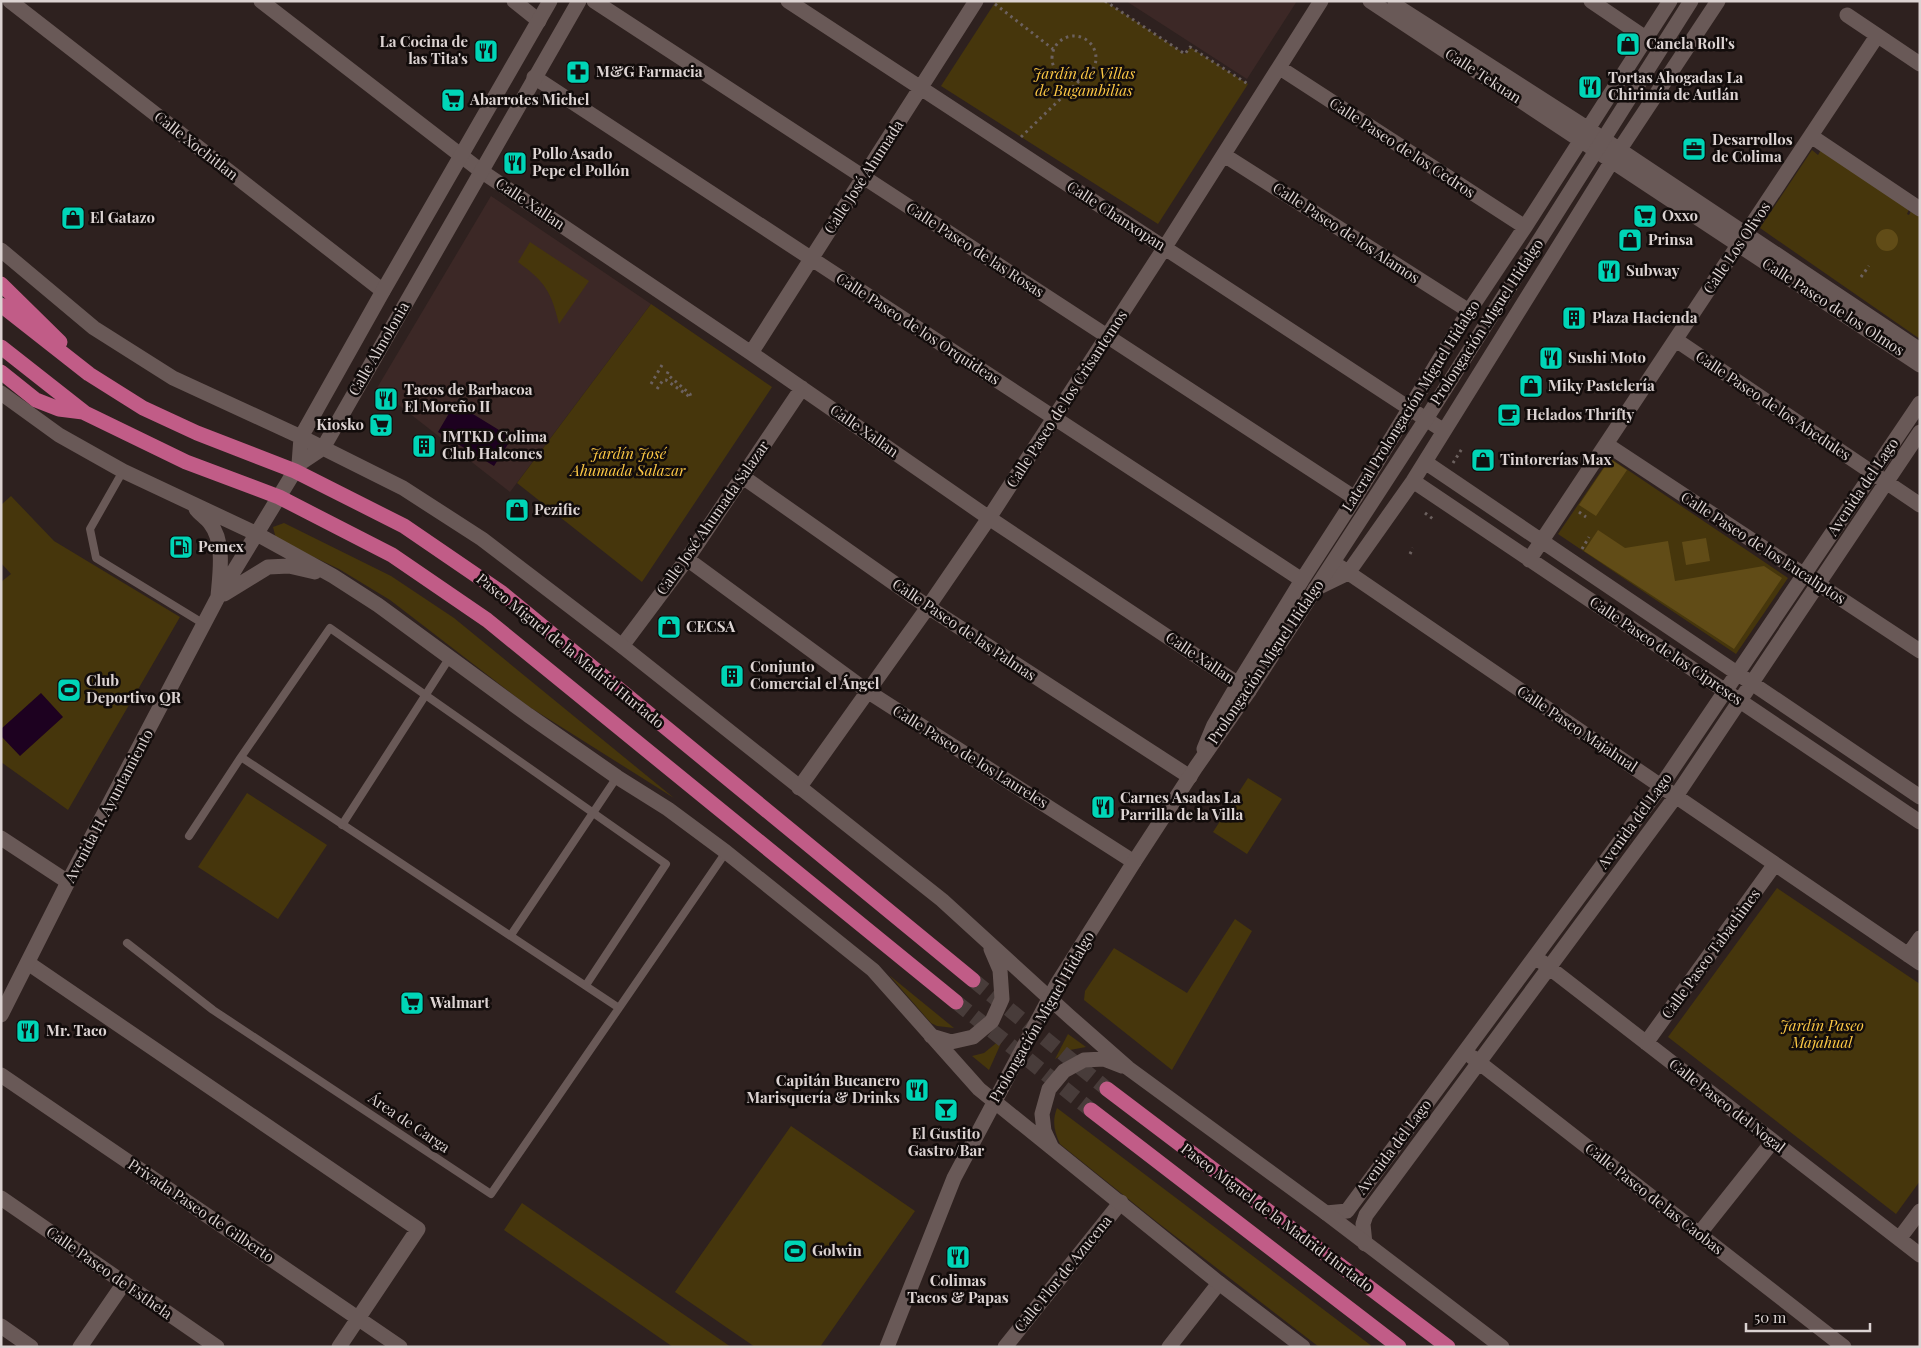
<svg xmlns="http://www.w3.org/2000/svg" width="1921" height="1348" viewBox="0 0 1921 1348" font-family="'Playfair Display',serif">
<rect width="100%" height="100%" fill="#2e211f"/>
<path fill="#3c2826" d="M1126,1H1297L1247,79Z
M491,196L651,304L510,492L377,388Z"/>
<path fill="#46360c" d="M996,1H1105L1185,54L1190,47L1248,84L1158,224L941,86Z
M1812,150L1818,155L1821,150L1909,209L1907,214L1909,215L1911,211L1920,217V339L1760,228Z
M530,242L589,281L559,324C551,291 545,282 518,262Z
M651,304L772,387L642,582L517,483Z
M1610,458L1788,578L1736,654L1558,534Z
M11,496L54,541L180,617L68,810L1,762V582L11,574L1,563V505Z
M284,523L391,576L454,618L674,798L528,706L390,600L339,569L276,539L273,527Z
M1248,778L1282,799L1247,854L1213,832Z
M247,793L327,845L278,919L198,867Z
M1777,888L1920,984V1181L1896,1214L1668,1037Z
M1235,919L1252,931L1172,1070L1084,1000L1085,991L1114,948L1187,993Z
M889,975L954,1028L937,1026L931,1023Z
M1068,1034L1086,1047L1070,1050L1055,1059Z
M1000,1040L1002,1041L989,1070L972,1056L984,1053Z
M1057,1108L1373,1347H1319L1157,1222L1060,1144C1054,1131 1052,1121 1057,1108Z
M791,1126L915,1211L820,1347H755L675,1292Z
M522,1203L731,1347H673L504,1230Z"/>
<path fill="#614c17" d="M1876 240a11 11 0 1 1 22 0a11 11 0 1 1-22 0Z
M1610,459L1627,470L1596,516L1579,505Z
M1598,530L1625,548L1668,541L1675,581L1764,566L1782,578L1734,649L1584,551Z
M1706,538L1710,561L1686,565L1682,542Z"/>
<path fill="#1d0120" d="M455,403L512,438L494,466L438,432Z
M41,693L63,717L20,756L1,736V729Z"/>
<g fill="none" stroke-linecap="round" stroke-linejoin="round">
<path stroke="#483c3a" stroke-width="15" stroke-dasharray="15 8" stroke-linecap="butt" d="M973,980L1107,1089
M956,1002L1091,1110"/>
<path stroke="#6c615f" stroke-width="3" stroke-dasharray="2.5 4" stroke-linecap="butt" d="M1105,1L1185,54L1190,47L1248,84
M995,4L1053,49
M1052 58a22 22 0 1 1 44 0a22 22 0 1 1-44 0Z
M1021,137L1079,81
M1861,277L1869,266
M651,384L662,365
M657,389L663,380H666L690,397H691L690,394L667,374L669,370
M1453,463L1463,447
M1579,512L1586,517
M1425,513L1433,519
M1582,549L1589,537
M1410,554L1413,548"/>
<path stroke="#695957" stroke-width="8" d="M123,471L90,529L96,558L204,624
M342,825L450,657
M189,836L241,757
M511,935L617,777
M127,943L213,1010L491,1194L619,1008
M586,985L666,864L330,628L241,757L619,1008L726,852"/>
<path stroke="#695957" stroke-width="15" d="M10,1L383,291
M261,1L481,171L751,353L989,518L1249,691
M514,1L539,21
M594,1L1355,498
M788,1L1444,431
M1370,1L1920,365
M1591,1L1647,39
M1395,5L1587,128L1920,350
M1847,15L1920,64
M1280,68L1525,227
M534,77L1302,580
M1811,136L1920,209
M1224,155L1469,311
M1676,340L1920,505
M751,353L976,1
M1606,444L1920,651
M1425,462L1920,797
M743,477L928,607L1190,777
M1413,481L1920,822
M687,559L867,691L1134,862
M1529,560L1877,36
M1340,567L1920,963
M1315,589L1348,573L1413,481L1612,161L1718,1
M622,646L687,559L802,388
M1204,749L1214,725L1238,684L1302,580L1355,498L1469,311L1525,227L1670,1
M799,788L928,607L989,518L1165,247L1321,1
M1,838L68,882
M1908,955L1920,938
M1542,962L1920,1255
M28,963L418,1229L339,1347
M1646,1043L1775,864
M1472,1057L1844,1347
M1,1075L400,1347
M1,1198L217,1347
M1326,1213L1347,1211L1661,786L1920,403
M1699,1234L1773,1141
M1899,1239L1920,1211
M1365,1244L1363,1224L1366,1215L1676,796L1920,432
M1,1326L31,1347
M80,1347L124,1283
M1005,1347L1121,1202
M1169,1347L1219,1283"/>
<path stroke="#695957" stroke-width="15" d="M1,250L94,328L173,378L301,437L403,488L482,539L622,646L942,900L1069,1016L1128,1068L1326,1213L1502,1347
M1,393L59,435L123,471L257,534L333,576L378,605L528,715L617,777L668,809L726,852L873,970L979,1089L1219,1283L1303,1347
M299,464L301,437L383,291L550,1
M196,509C200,514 206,518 210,523C225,542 220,573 218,596
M224,594L268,567L289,566L315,572
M1,1015L68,882L218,597L299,464L323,448L579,1
M931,1036L951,1042L973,1037L992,1021L1002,999L1000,970L991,949
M1051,1146L1044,1131L1042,1114L1049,1089L1064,1071L1084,1060L1104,1059L1122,1066"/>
<path stroke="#695957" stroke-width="15" d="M887,1347L954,1178L1057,984L1134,862L1196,767L1249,691L1426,419L1691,1"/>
<path stroke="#c15c87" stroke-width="15" d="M1,284L60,342
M1,305L89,374L143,408L197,433L295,471L404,526L502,593L973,980
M1,347L85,413L186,462L279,497L392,555L487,620L956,1002
M1,372L36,400L59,409L83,412
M1107,1089L1448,1347
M1091,1110L1399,1347"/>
</g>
<defs>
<g id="shop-square" transform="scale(1.25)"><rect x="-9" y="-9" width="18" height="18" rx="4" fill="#00d5b7" stroke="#120c0b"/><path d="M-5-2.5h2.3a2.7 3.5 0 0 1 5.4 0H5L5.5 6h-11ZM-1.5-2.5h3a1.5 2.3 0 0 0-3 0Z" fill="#111"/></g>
<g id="restaurant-square" transform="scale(1.25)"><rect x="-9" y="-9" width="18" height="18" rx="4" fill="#00d5b7" stroke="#120c0b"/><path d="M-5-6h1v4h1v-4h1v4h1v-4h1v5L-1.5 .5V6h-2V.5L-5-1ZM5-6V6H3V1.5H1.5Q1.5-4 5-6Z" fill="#111"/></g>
<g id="pharmacy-square" transform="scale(1.25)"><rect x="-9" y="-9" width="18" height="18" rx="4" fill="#00d5b7" stroke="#120c0b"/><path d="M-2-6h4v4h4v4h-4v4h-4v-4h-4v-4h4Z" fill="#111"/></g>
<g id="supermarket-square" transform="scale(1.25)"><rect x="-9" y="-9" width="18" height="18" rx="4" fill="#00d5b7" stroke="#120c0b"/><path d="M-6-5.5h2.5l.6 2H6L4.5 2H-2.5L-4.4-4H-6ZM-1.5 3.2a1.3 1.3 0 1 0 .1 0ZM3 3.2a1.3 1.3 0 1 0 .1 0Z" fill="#111"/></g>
<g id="office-square" transform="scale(1.25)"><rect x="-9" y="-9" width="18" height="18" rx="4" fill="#00d5b7" stroke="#120c0b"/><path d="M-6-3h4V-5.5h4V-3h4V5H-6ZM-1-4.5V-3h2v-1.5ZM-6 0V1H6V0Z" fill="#111"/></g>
<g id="building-square" transform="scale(1.25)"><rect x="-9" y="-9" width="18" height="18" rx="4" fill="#00d5b7" stroke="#120c0b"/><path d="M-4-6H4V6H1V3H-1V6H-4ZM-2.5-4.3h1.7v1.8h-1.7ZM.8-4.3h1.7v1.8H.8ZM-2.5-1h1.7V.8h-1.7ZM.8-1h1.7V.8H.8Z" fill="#111"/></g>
<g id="cafe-square" transform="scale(1.25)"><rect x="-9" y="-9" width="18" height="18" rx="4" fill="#00d5b7" stroke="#120c0b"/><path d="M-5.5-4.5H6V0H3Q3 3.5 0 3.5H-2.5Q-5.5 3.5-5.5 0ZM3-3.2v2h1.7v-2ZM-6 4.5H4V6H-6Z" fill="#111"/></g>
<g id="fuel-square" transform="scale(1.25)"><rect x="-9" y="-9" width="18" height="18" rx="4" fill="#00d5b7" stroke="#120c0b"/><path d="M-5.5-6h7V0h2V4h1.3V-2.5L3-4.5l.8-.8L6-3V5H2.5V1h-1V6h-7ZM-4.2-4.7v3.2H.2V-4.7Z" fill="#111"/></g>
<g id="stadium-square" transform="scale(1.25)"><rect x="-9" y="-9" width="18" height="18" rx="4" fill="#00d5b7" stroke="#120c0b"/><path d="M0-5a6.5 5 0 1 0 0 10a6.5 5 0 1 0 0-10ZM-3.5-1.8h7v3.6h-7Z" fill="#111"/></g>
<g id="bar-square" transform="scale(1.25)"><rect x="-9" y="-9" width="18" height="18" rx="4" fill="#00d5b7" stroke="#120c0b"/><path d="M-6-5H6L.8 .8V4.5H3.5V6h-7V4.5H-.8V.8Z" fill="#111"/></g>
</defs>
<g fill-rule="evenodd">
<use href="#shop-square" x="1628" y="44"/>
<use href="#restaurant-square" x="486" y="51"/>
<use href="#pharmacy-square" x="578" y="72"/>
<use href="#restaurant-square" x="1590" y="87"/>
<use href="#supermarket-square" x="453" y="100"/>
<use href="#office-square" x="1694" y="149"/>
<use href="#restaurant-square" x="515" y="163"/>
<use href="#supermarket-square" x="1645" y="216"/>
<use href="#shop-square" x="73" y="218"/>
<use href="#shop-square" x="1630" y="240"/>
<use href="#restaurant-square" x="1609" y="271"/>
<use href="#building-square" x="1574" y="318"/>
<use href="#restaurant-square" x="1551" y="358"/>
<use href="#shop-square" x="1531" y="386"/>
<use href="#restaurant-square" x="386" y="399"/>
<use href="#cafe-square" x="1509" y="415"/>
<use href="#supermarket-square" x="381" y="425"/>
<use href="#building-square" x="424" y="446"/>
<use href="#shop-square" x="1483" y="460"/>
<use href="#shop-square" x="517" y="510"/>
<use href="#fuel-square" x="181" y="547"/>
<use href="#shop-square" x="669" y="627"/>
<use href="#building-square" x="732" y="676"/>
<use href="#stadium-square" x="69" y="690"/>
<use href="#restaurant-square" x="1103" y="807"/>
<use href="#supermarket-square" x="412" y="1003"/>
<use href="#restaurant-square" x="28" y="1031"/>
<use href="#restaurant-square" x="917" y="1090"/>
<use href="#bar-square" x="946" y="1110"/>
<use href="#stadium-square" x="795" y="1251"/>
<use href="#restaurant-square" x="958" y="1257"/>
</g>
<g text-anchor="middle" stroke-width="5" stroke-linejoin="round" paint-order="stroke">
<g font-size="15" font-weight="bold" fill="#dcd3d2" stroke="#120c0b" text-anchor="start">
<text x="468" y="47" text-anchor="end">La Cocina de<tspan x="468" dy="17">las Tita's</tspan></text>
<text x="1646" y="49">Canela Roll's</text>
<text x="596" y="77">M&amp;G Farmacia</text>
<text x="1608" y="83">Tortas Ahogadas La<tspan x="1608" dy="17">Chirimía de Autlán</tspan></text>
<text x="470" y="105">Abarrotes Michel</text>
<text x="1712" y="145">Desarrollos<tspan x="1712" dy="17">de Colima</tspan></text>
<text x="532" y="159">Pollo Asado<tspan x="532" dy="17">Pepe el Pollón</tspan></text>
<text x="1662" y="221">Oxxo</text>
<text x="90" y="223">El Gatazo</text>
<text x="1648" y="245">Prinsa</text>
<text x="1626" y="276">Subway</text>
<text x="1592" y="323">Plaza Hacienda</text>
<text x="1568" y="363">Sushi Moto</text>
<text x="1548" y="391">Miky Pastelería</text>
<text x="404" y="395">Tacos de Barbacoa<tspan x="404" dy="17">El Moreño II</tspan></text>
<text x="1526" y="420">Helados Thrifty</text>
<text x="364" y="430" text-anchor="end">Kiosko</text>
<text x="442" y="442">IMTKD Colima<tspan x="442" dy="17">Club Halcones</tspan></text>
<text x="1500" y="465">Tintorerías Max</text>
<text x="534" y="515">Pezific</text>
<text x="198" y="552">Pemex</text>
<text x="686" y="632">CECSA</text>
<text x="750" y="672">Conjunto<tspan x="750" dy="17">Comercial el Ángel</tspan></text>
<text x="86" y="686">Club<tspan x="86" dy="17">Deportivo QR</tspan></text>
<text x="1120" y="803">Carnes Asadas La<tspan x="1120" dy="17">Parrilla de la Villa</tspan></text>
<text x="430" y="1008">Walmart</text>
<text x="46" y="1036">Mr. Taco</text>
<text x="900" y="1086" text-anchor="end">Capitán Bucanero<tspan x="900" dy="17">Marisquería &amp; Drinks</tspan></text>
<text x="946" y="1139" text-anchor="middle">El Gustito<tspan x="946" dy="17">Gastro/Bar</tspan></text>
<text x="812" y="1256">Golwin</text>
<text x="958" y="1286" text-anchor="middle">Colimas<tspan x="958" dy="17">Tacos &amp; Papas</tspan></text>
</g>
<g font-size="15" font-style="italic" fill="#fdc945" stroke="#120c0b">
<text x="1084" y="79">Jardín de Villas<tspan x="1084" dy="17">de Bugambilias</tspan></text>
<text x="628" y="459">Jardín José<tspan x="628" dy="17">Ahumada Salazar</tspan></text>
<text x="1822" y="1031">Jardín Paseo<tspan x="1822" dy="17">Majahual</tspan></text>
</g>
<g font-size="15" fill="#dcd3d2" stroke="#120c0b">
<text transform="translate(1483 76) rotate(33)" y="5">Calle Tekuan</text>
<text transform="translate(196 146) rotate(38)" y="5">Calle Xochitlan</text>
<text transform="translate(1402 148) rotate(33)" y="5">Calle Paseo de los Cedros</text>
<text transform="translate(864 177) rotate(-57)" y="5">Calle José Ahumada</text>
<text transform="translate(530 204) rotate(34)" y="5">Calle Xallan</text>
<text transform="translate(1116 216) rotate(33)" y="5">Calle Chanxopan</text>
<text transform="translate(1346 233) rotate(33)" y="5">Calle Paseo de los Alamos</text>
<text transform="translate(1737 248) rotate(-56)" y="5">Calle Los Olivos</text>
<text transform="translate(975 250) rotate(33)" y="5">Calle Paseo de las Rosas</text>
<text transform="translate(1833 307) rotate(33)" y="5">Calle Paseo de los Olmos</text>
<text transform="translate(1487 322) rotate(-57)" y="5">Prolongación Miguel Hidalgo</text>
<text transform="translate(918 329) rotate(33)" y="5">Calle Paseo de los Orquideas</text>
<text transform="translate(379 349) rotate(-60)" y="5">Calle Almolonia</text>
<text transform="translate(1067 399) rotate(-57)" y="5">Calle Paseo de los Crisantemos</text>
<text transform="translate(1411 406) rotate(-58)" y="5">Lateral Prolongación Miguel Hidalgo</text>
<text transform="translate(1773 406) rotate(34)" y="5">Calle Paseo de los Abedules</text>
<text transform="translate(864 431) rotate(35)" y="5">Calle Xallan</text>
<text transform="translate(1863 487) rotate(-56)" y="5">Avenida del Lago</text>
<text transform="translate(713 518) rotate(-55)" y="5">Calle José Ahumada Salazar</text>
<text transform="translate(1763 548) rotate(33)" y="5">Calle Paseo de los Eucaliptos</text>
<text transform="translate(964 630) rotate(34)" y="5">Calle Paseo de las Palmas</text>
<text transform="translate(570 651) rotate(39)" y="5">Paseo Miguel de la Madrid Hurtado</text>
<text transform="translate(1666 651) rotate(34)" y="5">Calle Paseo de los Cipreses</text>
<text transform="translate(1200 658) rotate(34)" y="5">Calle Xallan</text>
<text transform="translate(1266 662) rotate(-56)" y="5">Prolongación Miguel Hidalgo</text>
<text transform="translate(1577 729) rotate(34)" y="5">Calle Paseo Majahual</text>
<text transform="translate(970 757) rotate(32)" y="5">Calle Paseo de los Laureles</text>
<text transform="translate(109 806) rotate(-62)" y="5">Avenida H. Ayuntamiento</text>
<text transform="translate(1635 821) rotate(-54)" y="5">Avenida del Lago</text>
<text transform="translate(1711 954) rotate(-54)" y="5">Calle Paseo Tabachines</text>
<text transform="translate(1042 1017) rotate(-60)" y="5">Prolongación Miguel Hidalgo</text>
<text transform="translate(1727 1106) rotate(38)" y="5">Calle Paseo del Nogal</text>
<text transform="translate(409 1123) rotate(34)" y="5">Área de Carga</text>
<text transform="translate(1394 1147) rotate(-53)" y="5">Avenida del Lago</text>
<text transform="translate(1654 1199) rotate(38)" y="5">Calle Paseo de las Caobas</text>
<text transform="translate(201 1211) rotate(34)" y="5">Privada Paseo de Gilberto</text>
<text transform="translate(1277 1218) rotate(37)" y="5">Paseo Miguel de la Madrid Hurtado</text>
<text transform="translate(109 1273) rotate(35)" y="5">Calle Paseo de Esthela</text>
<text transform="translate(1063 1274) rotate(-51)" y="5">Calle Flor de Azucena</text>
</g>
</g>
<rect width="1921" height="1348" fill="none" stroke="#dcd3d2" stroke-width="5"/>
<path d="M1746 1323v8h124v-8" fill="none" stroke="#dcd3d2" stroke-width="2.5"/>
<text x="1754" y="1323" font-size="15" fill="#dcd3d2" stroke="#120c0b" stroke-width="4" paint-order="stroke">50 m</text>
</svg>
